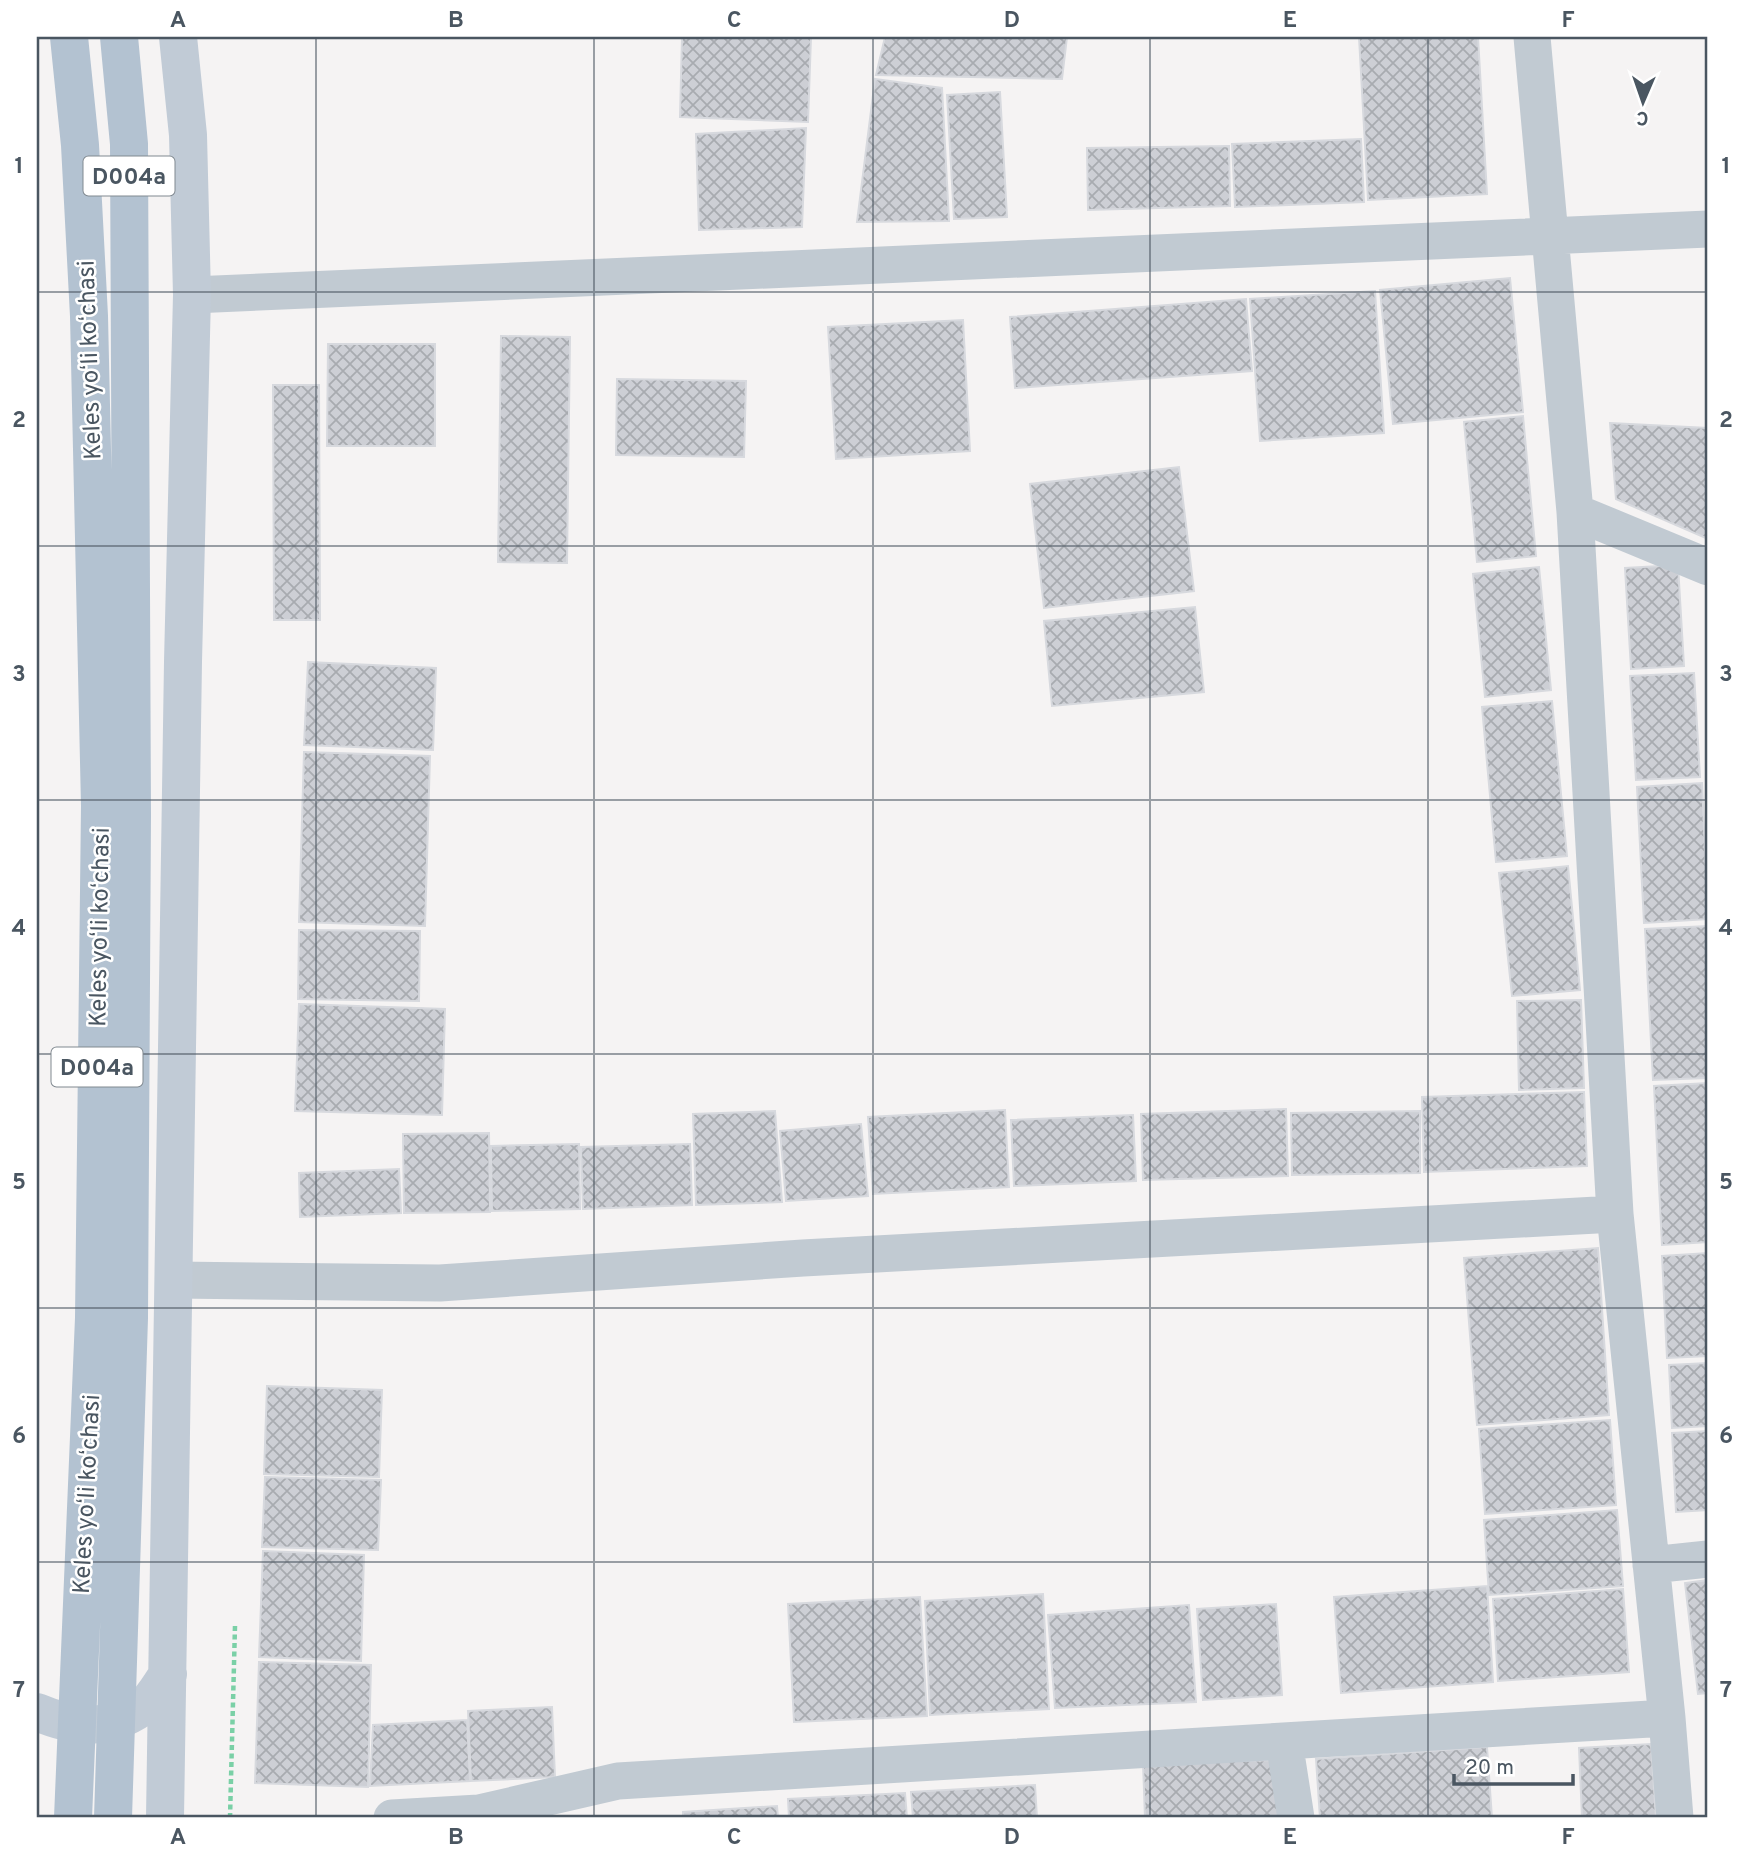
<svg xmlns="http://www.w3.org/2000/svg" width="1745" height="1855" viewBox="0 0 1745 1855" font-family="Overpass,sans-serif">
<defs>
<pattern id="building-cross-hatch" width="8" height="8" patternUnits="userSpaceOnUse" patternTransform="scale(1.75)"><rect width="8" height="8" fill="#cdcfd5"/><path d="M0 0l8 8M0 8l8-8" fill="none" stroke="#a8abb0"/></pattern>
</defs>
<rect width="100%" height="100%" fill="#f5f3f3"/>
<path fill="url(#building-cross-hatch)" stroke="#d7d9de" stroke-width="2" d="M682,37H811L808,122L680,117Z
M885,37H1067L1062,79L876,75Z
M1359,37H1478L1487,194L1368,200Z
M875,79L942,88L949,221L857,222Z
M1000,92L1007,217L954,219L947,95Z
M806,128L802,227L699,230L696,134Z
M1361,139L1364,202L1235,207L1232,144Z
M1229,146L1230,206L1088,210L1087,148Z
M1510,278L1523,412L1393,424L1380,290Z
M1375,291L1384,433L1260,441L1250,299Z
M1246,299L1252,371L1015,388L1010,317Z
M963,320L970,451L836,459L828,327Z
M501,336L570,337L567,563L498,562Z
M328,344H435V446H327Z
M617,379L746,381L744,457L616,455Z
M273,385H319L320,620H274Z
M1523,416L1536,556L1477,562L1464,422Z
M1610,423L1708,428V539L1616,499Z
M1179,467L1194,591L1044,608L1030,484Z
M1678,565L1684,666L1631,669L1625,568Z
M1539,567L1551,690L1485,697L1473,574Z
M1195,607L1204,692L1052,706L1044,621Z
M308,662L436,668L433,750L304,745Z
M1694,673L1700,777L1636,780L1630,676Z
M1552,701L1567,856L1496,862L1482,707Z
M304,752L430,756L425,926L299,922Z
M1702,783L1708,919L1644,923L1637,787Z
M1568,866L1580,990L1512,996L1499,873Z
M1708,926V1078L1653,1080L1645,929Z
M299,930L420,931L419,1001L298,999Z
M1581,1000L1584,1088L1519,1090L1517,1001Z
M299,1004L445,1009L442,1115L295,1111Z
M1708,1083V1242L1662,1245L1654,1086Z
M1584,1092L1587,1166L1424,1172L1422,1097Z
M1286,1109L1288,1176L1143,1180L1141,1114Z
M1005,1110L1009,1187L873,1194L868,1117Z
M775,1111L782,1202L696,1205L693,1114Z
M1420,1111V1173L1292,1175L1291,1113Z
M1133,1115L1136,1181L1014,1186L1011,1120Z
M861,1124L868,1196L786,1201L780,1131Z
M489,1133L490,1212L404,1213L403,1134Z
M579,1144L580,1209L492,1211L491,1146Z
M690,1144L692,1205L583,1209L581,1147Z
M399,1169L401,1213L300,1217L299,1173Z
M1598,1248L1609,1415L1477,1425L1464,1258Z
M1708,1253V1356L1667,1358L1662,1256Z
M1708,1363V1426L1672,1428L1669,1365Z
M267,1386L382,1390L379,1477L264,1474Z
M1610,1420L1616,1505L1485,1514L1479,1429Z
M1708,1431V1510L1676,1512L1672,1433Z
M265,1477L381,1480L378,1550L262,1547Z
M1617,1510L1623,1586L1489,1595L1484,1520Z
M263,1551L364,1555L361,1661L259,1657Z
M1708,1580V1693L1698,1694L1685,1583Z
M1487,1586L1493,1682L1341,1693L1334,1597Z
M1623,1589L1629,1672L1498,1681L1493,1599Z
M1043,1594L1049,1709L930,1715L925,1601Z
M920,1597L927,1716L794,1722L788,1604Z
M1276,1604L1282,1695L1203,1700L1197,1609Z
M1189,1605L1196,1702L1055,1708L1048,1615Z
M259,1662L371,1665L368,1787L255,1783Z
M552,1707L555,1777L471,1781L468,1711Z
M467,1720L470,1781L370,1786L373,1725Z
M1651,1744L1656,1818H1582L1579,1748Z
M1487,1747L1492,1818H1320L1316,1759Z
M1283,1760L1284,1818H1145L1143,1763Z
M1035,1785L1037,1818H913L911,1792Z
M905,1793L907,1818H789L788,1799Z
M777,1806L778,1818H683V1812Z"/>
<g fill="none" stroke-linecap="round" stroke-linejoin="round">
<path stroke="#7ad0a6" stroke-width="4.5" stroke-dasharray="5 3.5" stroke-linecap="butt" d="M230,1818L235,1626"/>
<path stroke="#c1cad2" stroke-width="37" d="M1532,37L1575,512L1615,1214L1667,1718L1675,1818
M192,295L1708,229
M1575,512L1708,567
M175,1280L440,1283L803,1258L1615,1214
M1651,1565L1708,1559
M1284,1741L1296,1818
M392,1818L479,1813L618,1781L1667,1718"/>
<path stroke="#c1cbd6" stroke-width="38" d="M37,1712C72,1727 107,1732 141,1708C152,1701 160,1685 168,1674
M165,1818L183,662L192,295L188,135L178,37"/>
<path stroke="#b3c2d1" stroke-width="38" d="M69,37L80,145L89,316L100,806L94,1318L73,1818
M113,1818L129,1318L132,815L129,144L119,37"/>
</g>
<path fill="none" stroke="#4a5661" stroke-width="2" stroke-opacity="0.55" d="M316,37V1818M594,37V1818M873,37V1818M1150,37V1818M1428,37V1818M37,292H1708M37,546H1708M37,800H1708M37,1054H1708M37,1308H1708M37,1562H1708"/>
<g text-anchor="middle" stroke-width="5" stroke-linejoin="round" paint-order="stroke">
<g fill="#fff" stroke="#808990" stroke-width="2">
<rect x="83.5" y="156.5" width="91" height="39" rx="5"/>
<rect x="51.5" y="1047.5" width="91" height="39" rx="5"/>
</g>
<g font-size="23" font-weight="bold" fill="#4a5661">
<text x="129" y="184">D004a</text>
<text x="97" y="1075">D004a</text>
</g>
<g font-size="24" fill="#4a5661" stroke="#fff">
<text transform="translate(89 360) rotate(-92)" y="8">Keles yoʻli koʻchasi</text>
<text transform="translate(99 927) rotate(-89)" y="8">Keles yoʻli koʻchasi</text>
<text transform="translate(86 1494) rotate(-87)" y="8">Keles yoʻli koʻchasi</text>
</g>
</g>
<rect width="1745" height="1855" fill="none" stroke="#ffffff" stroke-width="77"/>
<g transform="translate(1643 102) rotate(182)" stroke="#ffffff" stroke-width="5" paint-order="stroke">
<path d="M0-5L12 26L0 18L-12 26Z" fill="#4a5661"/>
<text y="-10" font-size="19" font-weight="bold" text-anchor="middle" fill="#4a5661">С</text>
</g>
<path d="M1454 1774v10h119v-10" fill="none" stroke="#4a5661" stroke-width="3.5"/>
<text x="1465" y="1774" font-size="21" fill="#4a5661" stroke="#ffffff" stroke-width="5" paint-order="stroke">20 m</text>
<rect x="38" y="38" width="1668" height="1778" fill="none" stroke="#4a5661" stroke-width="2.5"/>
<g font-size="23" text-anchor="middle" font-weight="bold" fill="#4a5661">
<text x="178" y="27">A</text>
<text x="456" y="27">B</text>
<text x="734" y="27">C</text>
<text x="1012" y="27">D</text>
<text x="1290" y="27">E</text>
<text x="1568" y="27">F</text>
<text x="19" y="173">1</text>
<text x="1726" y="173">1</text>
<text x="19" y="427">2</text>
<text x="1726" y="427">2</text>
<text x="19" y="681">3</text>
<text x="1726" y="681">3</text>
<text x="19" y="935">4</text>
<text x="1726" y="935">4</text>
<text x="19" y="1189">5</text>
<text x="1726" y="1189">5</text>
<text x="19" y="1443">6</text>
<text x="1726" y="1443">6</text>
<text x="19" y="1697">7</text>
<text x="1726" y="1697">7</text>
<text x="178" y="1844">A</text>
<text x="456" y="1844">B</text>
<text x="734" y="1844">C</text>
<text x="1012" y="1844">D</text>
<text x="1290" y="1844">E</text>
<text x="1568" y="1844">F</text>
</g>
</svg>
